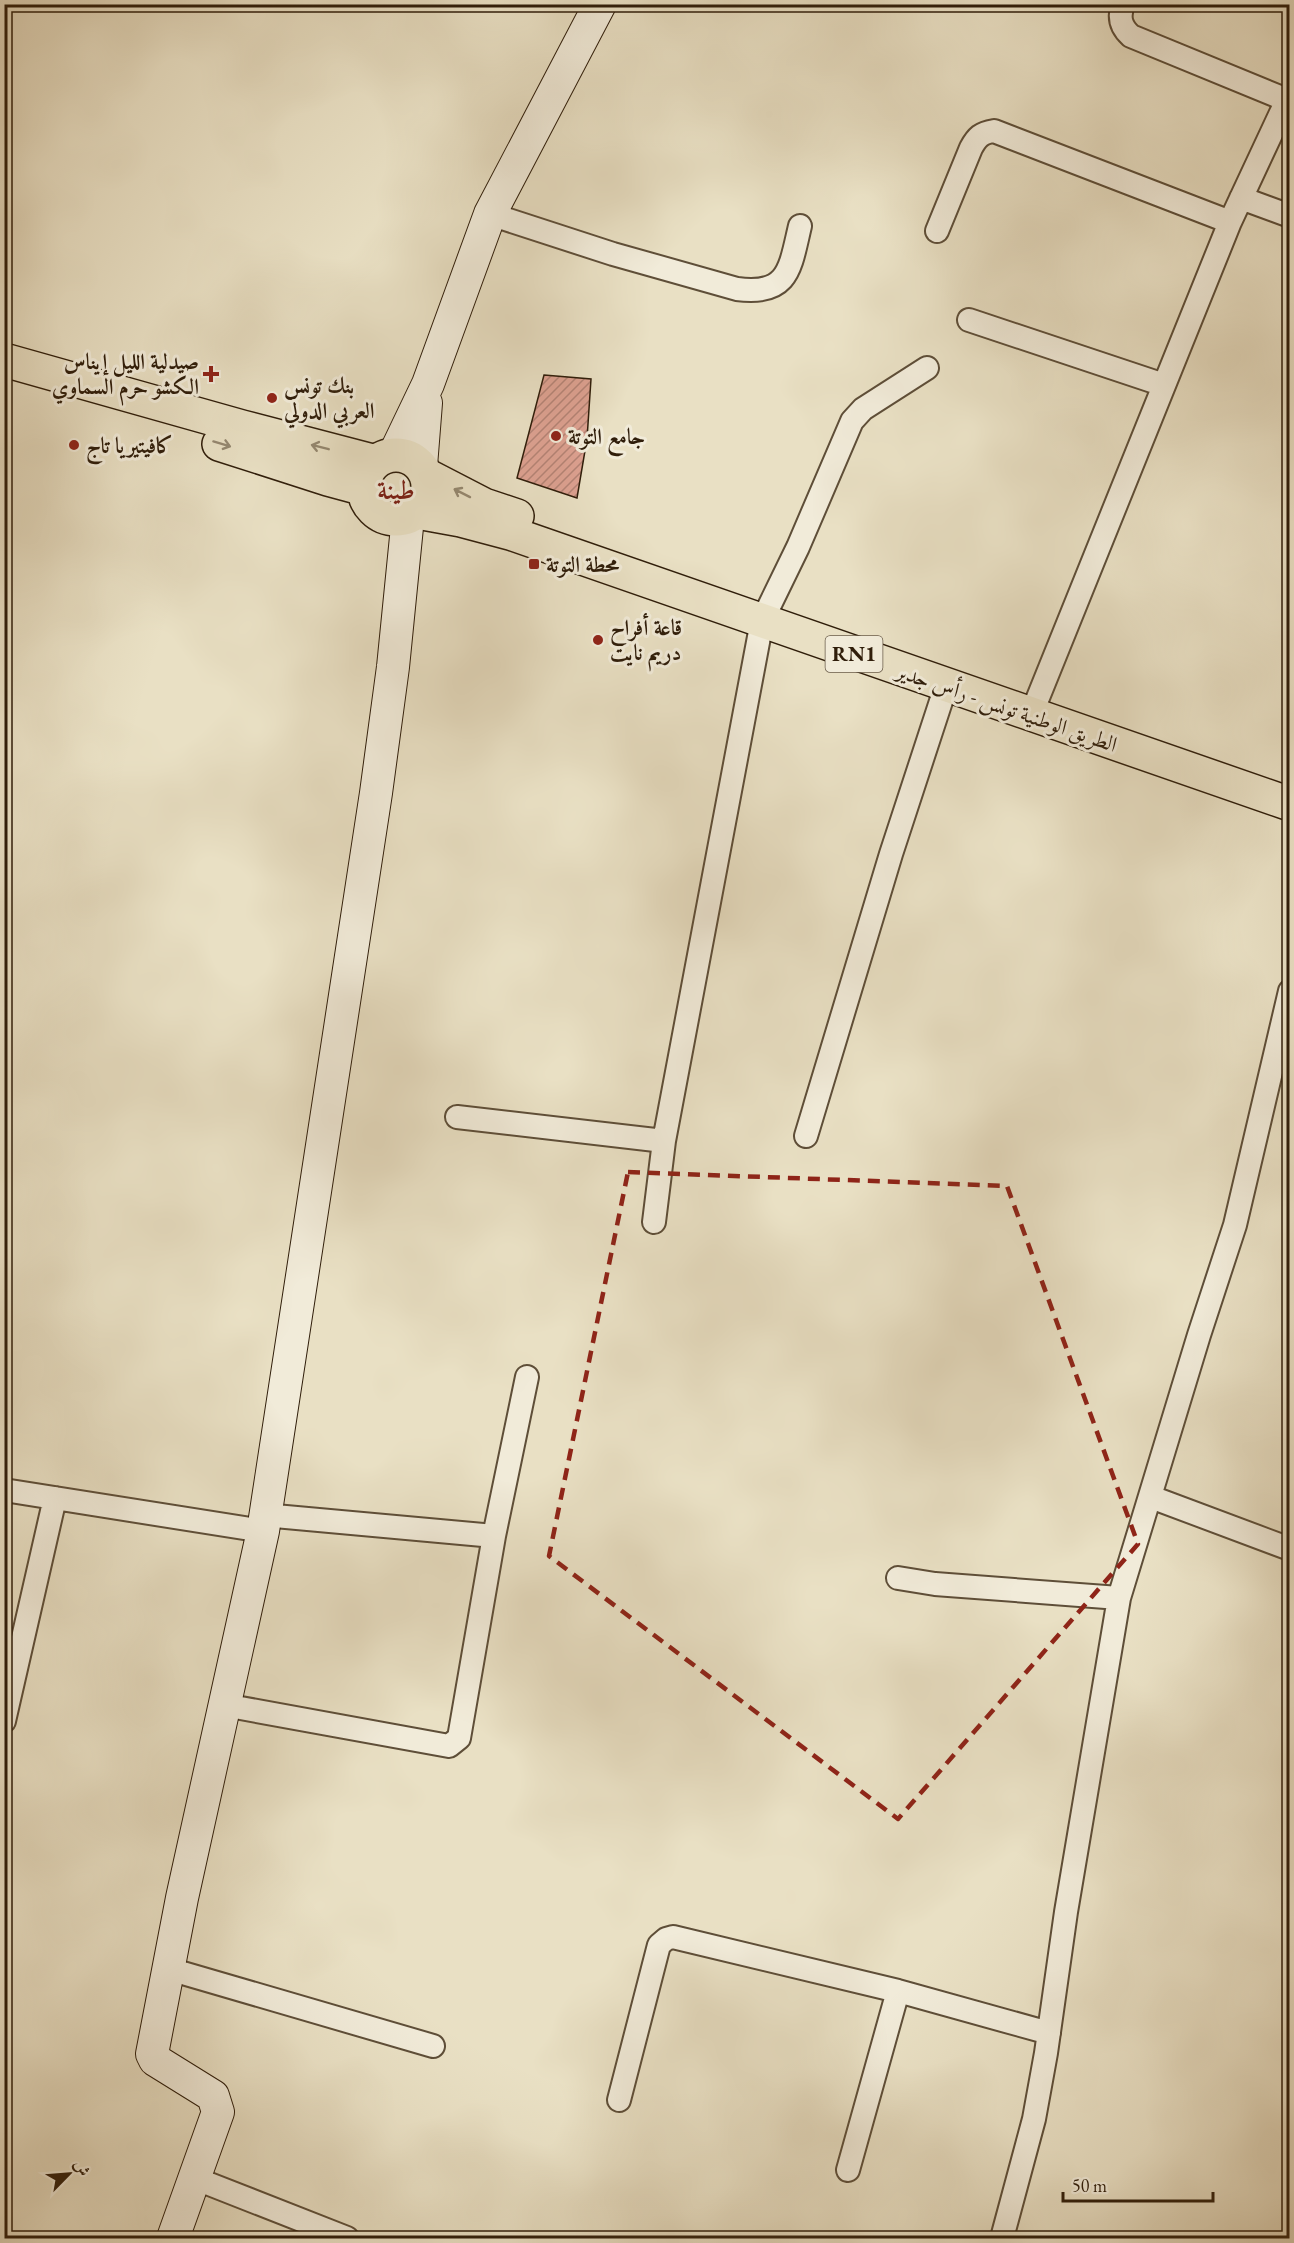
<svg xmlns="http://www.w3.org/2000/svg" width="1294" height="2243" viewBox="0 0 1294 2243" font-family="'EB Garamond',Amiri,serif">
<defs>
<pattern id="building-hatch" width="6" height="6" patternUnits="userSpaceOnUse" patternTransform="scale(1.5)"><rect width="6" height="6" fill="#dda191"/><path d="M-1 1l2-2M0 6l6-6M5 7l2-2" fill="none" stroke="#b48375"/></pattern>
</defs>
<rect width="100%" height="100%" fill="#e9e0c4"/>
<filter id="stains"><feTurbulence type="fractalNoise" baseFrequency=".00333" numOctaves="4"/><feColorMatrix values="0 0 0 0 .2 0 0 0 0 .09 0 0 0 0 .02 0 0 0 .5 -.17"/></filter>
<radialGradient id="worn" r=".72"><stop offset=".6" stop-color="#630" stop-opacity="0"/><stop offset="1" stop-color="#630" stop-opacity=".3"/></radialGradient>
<path fill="url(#building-hatch)" stroke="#2f1d0a" stroke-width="1.5" d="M544,375L591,379L587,439L577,498L517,478Z"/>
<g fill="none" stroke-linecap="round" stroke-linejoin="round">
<g stroke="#5e4e38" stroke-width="26">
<path id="street" d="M1241,198L1290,216
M490,214L613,254L737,289C789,296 790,268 800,226
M937,231L971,148C977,137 981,133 994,131L1230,222
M969,320L1164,385
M1031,715L1230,222L1287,100L1131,36C1121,27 1118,18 1123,4
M457,1117L664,1141
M806,1136L891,854L946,686
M654,1222L664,1141L762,621L798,547L852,421L863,409L927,368
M4,1490L263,1531
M1151,1497L1290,1549
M494,1536L527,1377
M898,1578L935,1584L1119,1598
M224,1705L449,1746L459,1738L494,1536L264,1515
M4,1721L55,1498
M169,1969L433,2046
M619,2100L659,1945L666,1939L673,1937L898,1991L1049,2033
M848,2170L898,1991
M194,2178L347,2238
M1002,2238L1034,2119L1046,2053L1066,1912L1119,1598L1199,1335L1235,1225L1290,991"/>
</g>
<g stroke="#2f1d0a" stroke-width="34">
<path id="secondary" d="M394,455L428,384L490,214L600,4
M421,466L426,403
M173,2238L218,2112L213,2096L155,2060L152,2054L182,1898L263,1531L376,793L393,667L408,517"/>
</g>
<g stroke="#2f1d0a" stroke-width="36">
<path id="highway" d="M4,360L242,427L376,462
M219,444L328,479L365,489
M364 487a32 32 0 1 1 64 0a32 32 0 1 1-64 0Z
M426,475L484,505L517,516
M417,512L461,520L510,533L1290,804"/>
</g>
<use href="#street" stroke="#f1ebd9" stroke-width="22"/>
<use href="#secondary" stroke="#f1ebd9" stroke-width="32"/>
<use href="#highway" stroke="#e9e0c4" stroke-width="33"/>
</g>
<defs><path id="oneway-shaft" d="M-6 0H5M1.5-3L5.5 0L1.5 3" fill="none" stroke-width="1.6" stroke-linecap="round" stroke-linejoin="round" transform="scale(1.5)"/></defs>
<g stroke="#958870">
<use href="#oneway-shaft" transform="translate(222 444) rotate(17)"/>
<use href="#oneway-shaft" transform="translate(320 447) rotate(-166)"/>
<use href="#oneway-shaft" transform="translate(462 493) rotate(-153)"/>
</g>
<path fill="none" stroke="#8f2418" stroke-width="4.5" stroke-dasharray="12 8" stroke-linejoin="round" d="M628,1172L1007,1186L1138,1544L898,1819L549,1556Z"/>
<g fill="#8f2418" stroke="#f1ebd9" stroke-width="2">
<path d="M208 365h6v6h6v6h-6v6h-6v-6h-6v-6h6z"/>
<circle cx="272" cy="398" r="6"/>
<circle cx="556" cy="436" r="6"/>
<circle cx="74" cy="445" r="6"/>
<rect x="528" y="558" width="12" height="12" rx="3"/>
<circle cx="598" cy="640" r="6"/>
</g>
<g text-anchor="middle" stroke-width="6" stroke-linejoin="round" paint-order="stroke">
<rect fill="#f1ebd9" stroke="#695b48" stroke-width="1.5" x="825.5" y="636" width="57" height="36" rx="4.5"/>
<g font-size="21" font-weight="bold" fill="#2f1d0a">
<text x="854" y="661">RN1</text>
</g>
<g font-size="22" font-weight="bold" fill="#2f1d0a" stroke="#f1ebd9" text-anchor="start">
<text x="199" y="369" text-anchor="end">صيدلية الليل إيناس<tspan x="199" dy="25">الكشو حرم السماوي</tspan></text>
<text x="284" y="393">بنك تونس<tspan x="284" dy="25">العربي الدولي</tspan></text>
<text x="568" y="444">جامع التوتة</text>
<text x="86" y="453">كافيتيريا تاج</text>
<text x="546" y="572">محطة التوتة</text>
<text x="610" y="635">قاعة أفراح<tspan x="610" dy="25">دريم نايت</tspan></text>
</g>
<g font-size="22" fill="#2f1d0a" stroke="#f1ebd9">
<text transform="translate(1007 707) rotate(19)" y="8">الطريق الوطنية تونس - رأس جدير</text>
</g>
<g font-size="26" font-weight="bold" fill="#7a1f14" stroke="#f1ebd9">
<text x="396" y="499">طينة</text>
</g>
</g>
<rect width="1294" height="2243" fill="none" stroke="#e9e0c4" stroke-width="24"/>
<rect x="6" y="6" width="1282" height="2231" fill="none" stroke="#2f1d0a" stroke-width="3"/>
<rect x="12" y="12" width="1270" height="2219" fill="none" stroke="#2f1d0a" stroke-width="1.5"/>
<g transform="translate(69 2174) rotate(65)" stroke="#f1ebd9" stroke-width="4.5" paint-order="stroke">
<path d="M0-4.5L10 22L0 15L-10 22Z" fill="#2f1d0a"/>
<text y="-9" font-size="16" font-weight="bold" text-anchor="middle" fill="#2f1d0a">ش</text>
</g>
<path d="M1063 2192v9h150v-9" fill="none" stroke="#2f1d0a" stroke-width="3"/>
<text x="1072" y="2192" font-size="18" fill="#2f1d0a" stroke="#f1ebd9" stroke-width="4.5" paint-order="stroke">50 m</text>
<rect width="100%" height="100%" filter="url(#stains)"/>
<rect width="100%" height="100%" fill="url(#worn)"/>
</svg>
